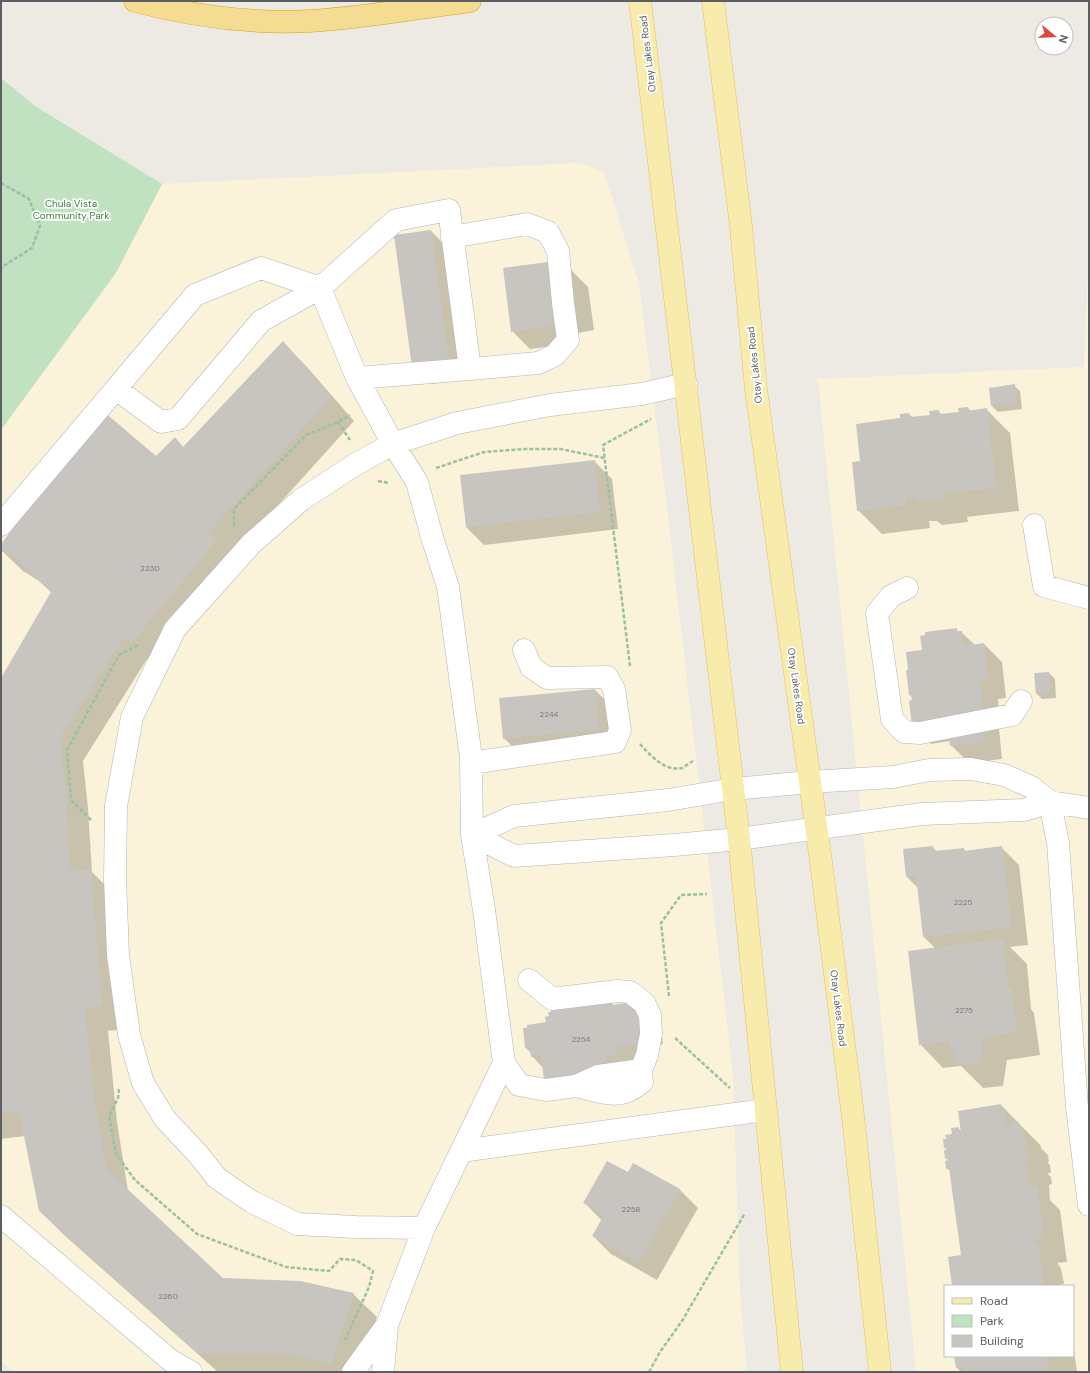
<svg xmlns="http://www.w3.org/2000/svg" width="1090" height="1373" viewBox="0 0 1090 1373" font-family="'DM Sans',sans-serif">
<rect width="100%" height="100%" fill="#eceae3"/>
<path fill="#fbf3d9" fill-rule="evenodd" d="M580,163L604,172L639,284L666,500L733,1075L740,1295L747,1372H16L1,1362V430L113,278L162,184Z
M1089,242V1372H916L818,379L1084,367ZM945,1286H1073V1356H945Z"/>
<path fill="#c1e2c1" d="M1,78L35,106L162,184L117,271L1,430Z"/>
<path fill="#0003" d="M431,231L449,249L466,380L431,384L413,366Z
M570,269L588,287L594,330L573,334L574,343L530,349L512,331Z
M283,342L306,366L354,421L233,555L155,667L147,659L83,761L88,808L92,872L114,894L125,1029L108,1031L117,1122L128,1191L223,1279L353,1294L377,1317L359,1372H218L63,1234L39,1210L25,1136L1,1139V680L52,593L39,581L23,571L1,550V545L157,458L175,439L184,448Z
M1014,386L1020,391L1022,409L998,412L992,406L990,389Z
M968,408L971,411L986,409L1010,433L1019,511L967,517L968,522L942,525L937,521H929L930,528L882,534L858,510L861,462L901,419L909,414L913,418L931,416L938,411L942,415L960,413Z
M594,461L612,479L618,529L484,545L466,527Z
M956,629L959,632H961L975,645L984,644L1002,662L1006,698L998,699L1001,728L999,729L1002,759L969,763L951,745L950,741L931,744L913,726V701L912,697L910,695L909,671L923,651Z
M1049,673L1055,679L1056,698L1042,699L1036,693L1035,674Z
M595,690L613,708L616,747L522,756L504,738Z
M932,847L938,852L963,849L966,851L1001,847L1019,865L1028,945L1010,947L1027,964L1031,1009L1034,1013L1040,1055L1007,1060L1003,1086L983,1088L961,1066L943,1068L920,1044L936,949L924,937L918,888L907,877Z
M612,1003L614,1006L633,1008L662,1036L663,1044L657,1045V1062L634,1065L543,1068L532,1056L531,1053L526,1048L524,1029Z
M1001,1105L1041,1146V1148L1048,1155L1049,1162H1047L1050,1165L1051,1173H1047L1051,1177L1052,1184L1049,1185L1050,1200L1060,1210L1067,1262L1057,1263L1061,1268L1064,1284H1060V1286H953L962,1255L951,1172L947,1168L949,1161L946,1158L948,1151L945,1148L958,1128L962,1132Z
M633,1164L680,1190L698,1208L657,1280L611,1254L593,1236L602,1221L585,1203L628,1173Z
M1073,1343L1077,1372H961L957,1368L955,1356H1073Z"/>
<path fill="#c8c5c0" d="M431,230L449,362L412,367L394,235Z
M548,262L570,268L577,312L555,316L557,325L511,332L503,268Z
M283,341L331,397L209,532L217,539L131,644L124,637L60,737L65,784L70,869L91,870L102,1006L85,1008L94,1097L106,1169L223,1278L300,1281L354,1293L331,1364L286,1353H198L39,1211L19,1111L1,1113V678L51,592L14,557L1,550V544L103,411L156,456L175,437L183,447Z
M1015,384L1017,403L991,406L989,388Z
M968,407V411L987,408L996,488L944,493L945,499L917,502V497L906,498L907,505L857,511L852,462L860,461L856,424L900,418V414L909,413L910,417L930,415L929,411L939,410V414L959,412L958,408Z
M595,460L600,512L466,527L460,475Z
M957,628V631H962L963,646L984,643L988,680L980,681L983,711H981L985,742L950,746L946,715L937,716V723L912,726L909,701L912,700L911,695H909L906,670H908L906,652L922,650L920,636L925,635V632Z
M1049,672L1051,692L1036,694L1034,673Z
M595,689L599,729L503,739L499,698Z
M933,846L934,851L964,848V851L1002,846L1011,927L923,937L916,876L906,877L903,849Z
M1003,939L1008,989L1011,988L1017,1032L984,1037L979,1063L959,1065L948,1041L919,1045L908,951Z
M612,1002V1005L626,1003L634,1008V1011H637L638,1017L644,1016L645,1026L639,1027V1044L616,1047L617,1055L605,1056L607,1072L544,1080L541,1055L531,1057L530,1048H525L523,1028H527V1025L546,1022L545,1017L549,1016L548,1012H551V1008Z
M1001,1104L1002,1111H1006L1008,1125H1004L1005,1128L1010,1127L1009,1123L1018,1121L1019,1126H1021L1022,1131L1025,1130L1026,1139H1023V1141H1027L1028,1149L1024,1150V1152H1028L1029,1161L1026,1162L1029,1187L1037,1185L1044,1239H1034L1035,1244L1038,1243L1041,1261H1037L1038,1267L1041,1266L1044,1284L1040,1285V1286H952L948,1257L961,1255L949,1168L946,1169L945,1161L948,1160V1158L945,1159L944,1150H947V1147L944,1148L943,1139H946L945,1135L952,1134L951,1128L959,1127V1133H961L958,1111Z
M607,1161L628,1172L633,1163L680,1189L639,1263L592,1236L604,1215L583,1203Z
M954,1356H1047L1049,1372H963V1367L956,1368Z"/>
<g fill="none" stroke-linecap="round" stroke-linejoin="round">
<g stroke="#b0b3b7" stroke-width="23">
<path id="minor" d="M452,237L527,224L548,232L558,251L563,303L568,340L555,355L538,363L470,369
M116,389L161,422L178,419L261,321L320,288L396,220L449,210L470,369L357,378
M1,525L195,295L261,268L320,288L357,378L393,444L417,482L432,537L448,587L471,758L472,835L484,910L504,1063L424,1228L356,1227L297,1224L252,1202L217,1178L197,1153L165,1119L143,1083L129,1035L118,955L115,879L116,806L132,717L175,629L251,544L301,500L356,464L393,444L457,423L550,405L642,394L686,384
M1034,525L1044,586L1089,598
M907,588L891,596L877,613L892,719L904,732L920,733L1012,715L1021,701
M471,763L615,742L620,730L614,689L607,677L547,678L531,667L524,650
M1089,808L1050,802L1024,810L922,814L739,839L674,845L514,856L472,835L514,816L668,800L733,789L810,782L893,777L929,770L971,769L1004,775L1031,787L1050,802L1058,843L1077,1107L1089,1205
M504,1063L519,1085L546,1090L576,1086L598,1076L641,1070L647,1055L651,1034L650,1015L644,1003L630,992L617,991L552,999L529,980
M576,1086C602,1092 619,1102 642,1082L641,1070
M461,1151L765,1110
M1,1216L170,1360L191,1372
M353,1372L387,1325L424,1228
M383,1372L387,1326"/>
</g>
<g stroke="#e6c162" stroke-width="23">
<path id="major" d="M640,1L739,839L792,1372
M713,1L741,226L756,389L821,862L853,1116L880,1372"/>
</g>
<g stroke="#dd9e11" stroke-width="23">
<path id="highway" d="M135,1C192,16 251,24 310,21C363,18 417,8 470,1"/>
</g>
<path stroke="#99c0a4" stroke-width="2.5" stroke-dasharray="4 2" stroke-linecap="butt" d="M1,183L29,199L40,226L32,248L5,265L1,269
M338,422L350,440
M436,468L484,452L524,449H561L604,458
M378,481L389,483
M234,526V509L306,435L338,422L350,415
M630,666L603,445L651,419
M640,744C650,755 665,772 682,768C685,767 689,763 693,761
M91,820L71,800L67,750L119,655L140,644
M669,996L661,923L681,895L707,894
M675,1038L730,1088
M119,1089L118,1098L109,1116L116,1154L135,1180L197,1234L286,1267L329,1271L340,1259L356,1260L373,1271L369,1287L345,1340
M649,1372L660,1352L682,1321L745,1213"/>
<use href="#minor" stroke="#fff" stroke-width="22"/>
<use href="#major" stroke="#f8ecac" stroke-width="22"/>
<use href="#highway" stroke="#f4dc92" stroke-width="22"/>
</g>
<g text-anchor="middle" stroke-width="3.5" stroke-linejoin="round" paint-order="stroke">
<g font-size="8" fill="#76787a">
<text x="150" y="571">2230</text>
<text x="549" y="717">2244</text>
<text x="963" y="905">2225</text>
<text x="964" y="1013">2275</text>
<text x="581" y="1042">2254</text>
<text x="631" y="1212">2258</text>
<text x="168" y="1299">2260</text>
</g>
<g font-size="10" fill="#5b5e62" stroke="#fff">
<text transform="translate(647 54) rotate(-97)" y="4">Otay Lakes Road</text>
<text transform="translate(754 365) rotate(-96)" y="4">Otay Lakes Road</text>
<text transform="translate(797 686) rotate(82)" y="4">Otay Lakes Road</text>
<text transform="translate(839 1008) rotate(83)" y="4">Otay Lakes Road</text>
</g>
<g font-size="10" fill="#3b813f" stroke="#fff">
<text x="71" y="207">Chula Vista<tspan x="71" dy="12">Community Park</tspan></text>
</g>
</g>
<rect width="1090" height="1373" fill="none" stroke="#5b5e62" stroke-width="4"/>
<rect x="944" y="1285" width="130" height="72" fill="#ffffff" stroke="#bdbfc0"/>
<rect x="952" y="1298" width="20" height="6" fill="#f8ecac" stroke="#bdbfc0"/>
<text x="980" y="1305" font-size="12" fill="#5b5e62">Road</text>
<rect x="952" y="1315" width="20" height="12" fill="#c1e2c1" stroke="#bdbfc0"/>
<text x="980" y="1325" font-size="12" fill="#5b5e62">Park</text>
<rect x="952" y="1335" width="20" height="12" fill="#c8c5c0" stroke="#bdbfc0"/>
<text x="980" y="1345" font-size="12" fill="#5b5e62">Building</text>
<g transform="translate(1054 36) rotate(108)"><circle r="19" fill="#ffffff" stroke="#bdbfc0"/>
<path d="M0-3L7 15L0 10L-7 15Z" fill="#db473a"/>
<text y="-6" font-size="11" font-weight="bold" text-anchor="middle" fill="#5b5e62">N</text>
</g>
</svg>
